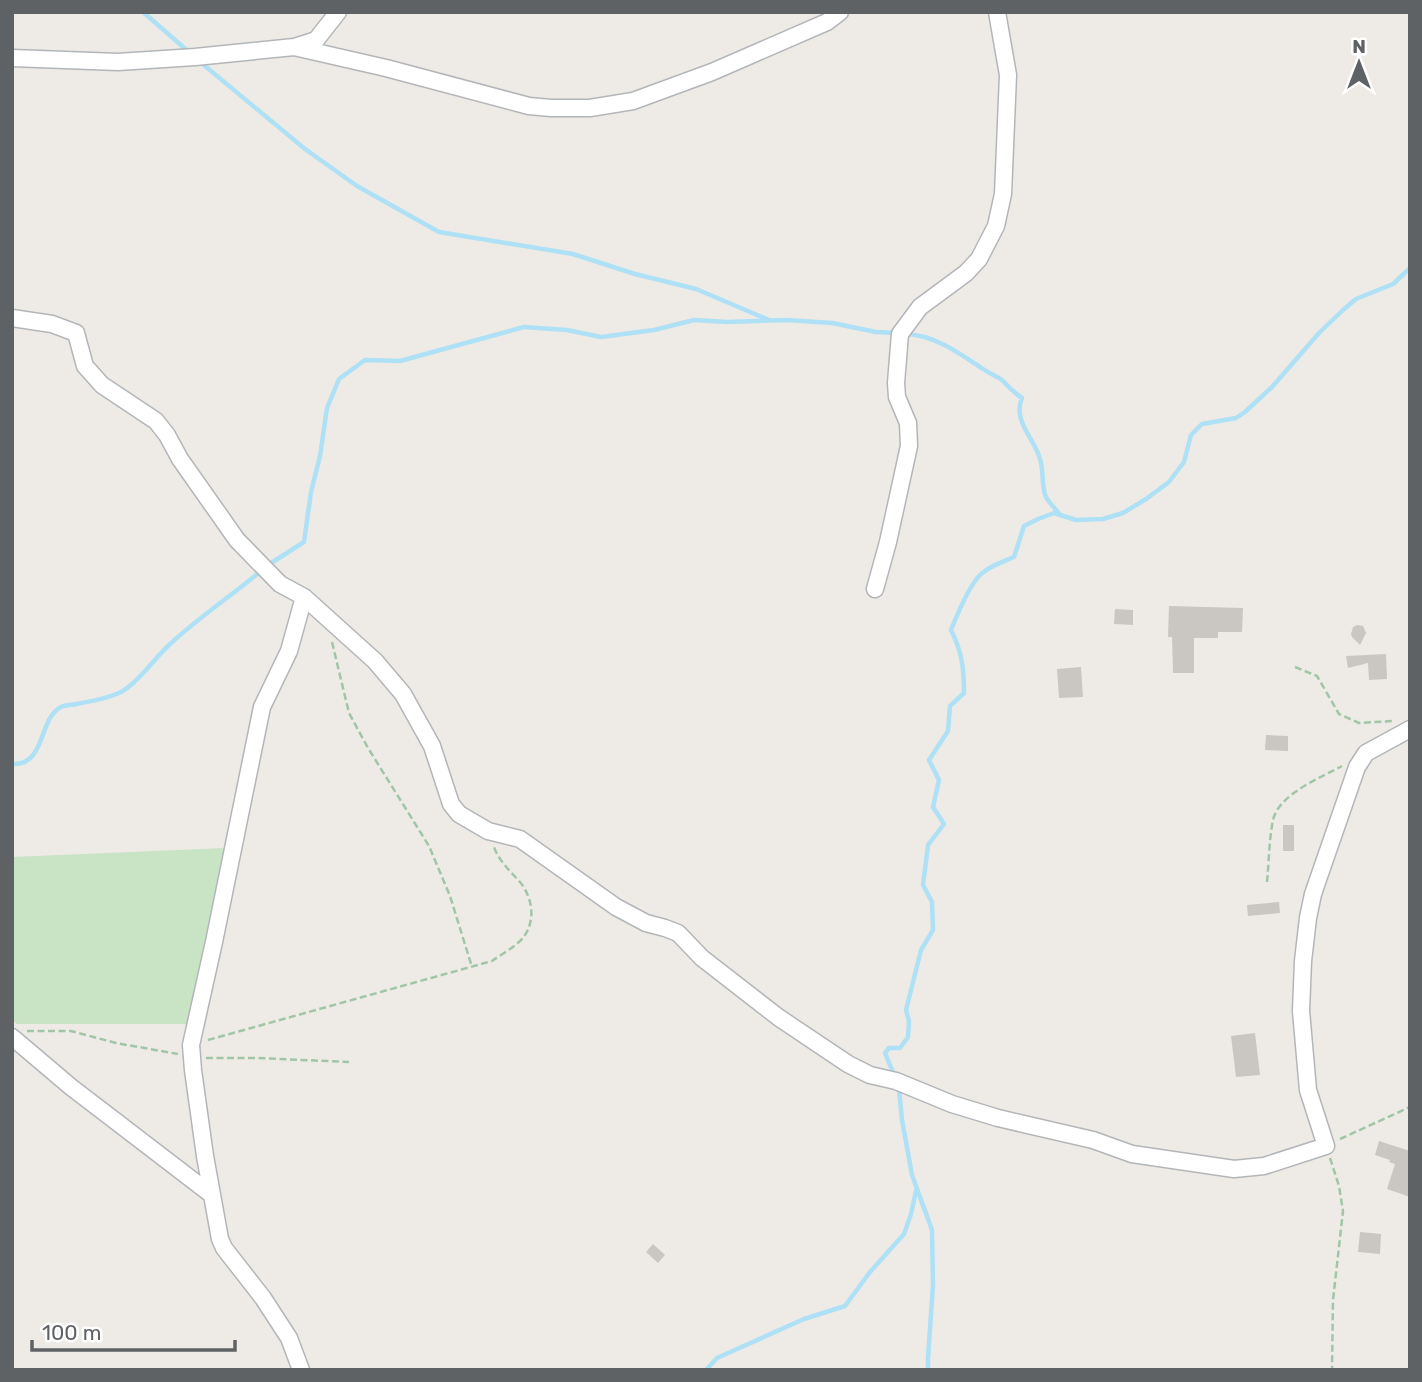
<svg xmlns="http://www.w3.org/2000/svg" width="1422" height="1382" viewBox="0 0 1422 1382" font-family="Rubik,sans-serif">
<rect width="100%" height="100%" fill="#eeebe6"/>
<path fill="#c9e3c5" d="M225,848L188,1024H17L12,1020V857Z"/>
<g fill="none" stroke-linecap="round" stroke-linejoin="round">
<path stroke="#aee0f6" stroke-width="4.5" d="M143,12L190,53
M199,61L305,149L357,186L439,232L573,254L635,274L696,289L769,320
M905,334C935,335 959,353 983,369C989,373 996,376 1002,380C1009,387 1014,393 1022,398C1012,421 1035,439 1040,459C1044,471 1041,486 1046,497C1049,503 1056,509 1060,515
M268,565L304,542L311,492L320,456L327,408L339,379L365,360L400,361L524,327L567,330L601,337L654,330L694,320L727,322L787,320L832,323L876,332L896,333
M12,764C46,766 38,719 61,707C65,705 73,705 77,704C91,701 106,699 119,693C137,684 154,659 169,645C198,618 231,596 261,571
M895,1077L885,1053L889,1048H900L908,1037L909,1021L906,1010L921,950L933,930L932,902L923,885L928,845L944,824L933,807L939,780L929,760L948,731L950,706L964,693C964,668 962,652 951,630C957,615 969,586 980,575C989,566 1002,562 1014,557L1024,526L1038,519L1054,513L1076,520L1103,519L1123,513L1146,499L1169,482L1184,462L1191,435L1202,424L1236,418L1245,412L1272,387L1319,333L1343,310L1356,299L1393,284L1410,268
M899,1089L902,1120L912,1175L932,1230L933,1285L928,1358V1370
M706,1370L717,1358L804,1319L845,1306L870,1272L904,1234L911,1214L916,1191"/>
</g>
<path fill="#cac6c2" d="M1169,606L1243,608L1242,632H1218V638H1194V673H1173L1172,637H1168Z
M1115,609L1133,610V625L1114,624Z
M1357,625L1363,626L1366,633L1360,645L1352,637L1351,634L1353,627Z
M1386,654L1387,679L1369,680L1368,663L1348,668L1346,656Z
M1081,667L1083,697L1059,698L1057,669Z
M1266,735L1288,736V751L1265,750Z
M1283,825H1294V851H1283Z
M1279,902L1280,913L1248,916L1247,905Z
M1255,1033L1260,1075L1236,1077L1231,1036Z
M1379,1141L1410,1151V1197L1387,1189L1395,1164L1389,1162L1390,1160L1375,1155Z
M1360,1232L1381,1234L1380,1254L1358,1252Z
M653,1244L665,1255L658,1263L646,1252Z"/>
<g fill="none" stroke-linecap="round" stroke-linejoin="round">
<g stroke="#b3b6b9" stroke-width="19">
<path id="minor" d="M294,47L386,68L529,106L551,108H590L633,101L712,72L827,22L840,12
M12,58L118,62L195,57L294,47L316,40L338,12
M12,318L52,324L76,333L85,366L102,385L156,421L167,435L180,459L237,540L280,584L304,597L375,661L403,694L432,746L451,804L459,814L488,831L520,839L616,907L646,923L665,928L678,933L702,958L778,1017L848,1064L870,1075L896,1081L952,1104L998,1118L1093,1140L1132,1154L1234,1169L1264,1166L1326,1146L1308,1090L1301,1011L1303,961L1308,918L1313,894L1357,767L1366,753L1410,729
M875,589L888,542L909,446L908,423L897,397L896,383L900,334L920,307L966,273L979,259L996,226L1003,194L1008,75L997,12
M12,1037L71,1087L212,1195
M301,1370L289,1338L263,1298L224,1248L220,1239L205,1156L193,1070L191,1045L214,942L262,707L289,651L304,597"/>
</g>
<path stroke="#a1c6a6" stroke-width="2.5" stroke-dasharray="7 3.5" stroke-linecap="butt" d="M332,642L349,713L368,748L429,846L450,896L472,967
M1295,667L1317,676L1339,714L1359,723L1392,721
M1267,882C1269,862 1269,840 1273,820C1279,794 1320,778 1342,766
M27,1031H71L116,1043L178,1054
M208,1040L492,961C502,954 515,947 523,938C536,921 533,898 520,882C510,871 499,861 494,847
M206,1058H257L349,1062
M1340,1139L1410,1107
M1330,1158L1339,1186L1343,1211L1333,1300L1332,1370"/>
<use href="#minor" stroke="#fff" stroke-width="16"/>
</g>
<rect width="1422" height="1382" fill="none" stroke="#5e6265" stroke-width="28"/>
<g transform="translate(1359 63)" stroke="#ffffff" stroke-width="5" paint-order="stroke">
<path d="M0-5L12 26L0 18L-12 26Z" fill="#5e6265"/>
<text y="-10" font-size="19" font-weight="bold" text-anchor="middle" fill="#5e6265">N</text>
</g>
<path d="M32 1340v10h203v-10" fill="none" stroke="#5e6265" stroke-width="3.5"/>
<text x="42" y="1340" font-size="21" fill="#5e6265" stroke="#ffffff" stroke-width="5" paint-order="stroke">100 m</text>
</svg>
